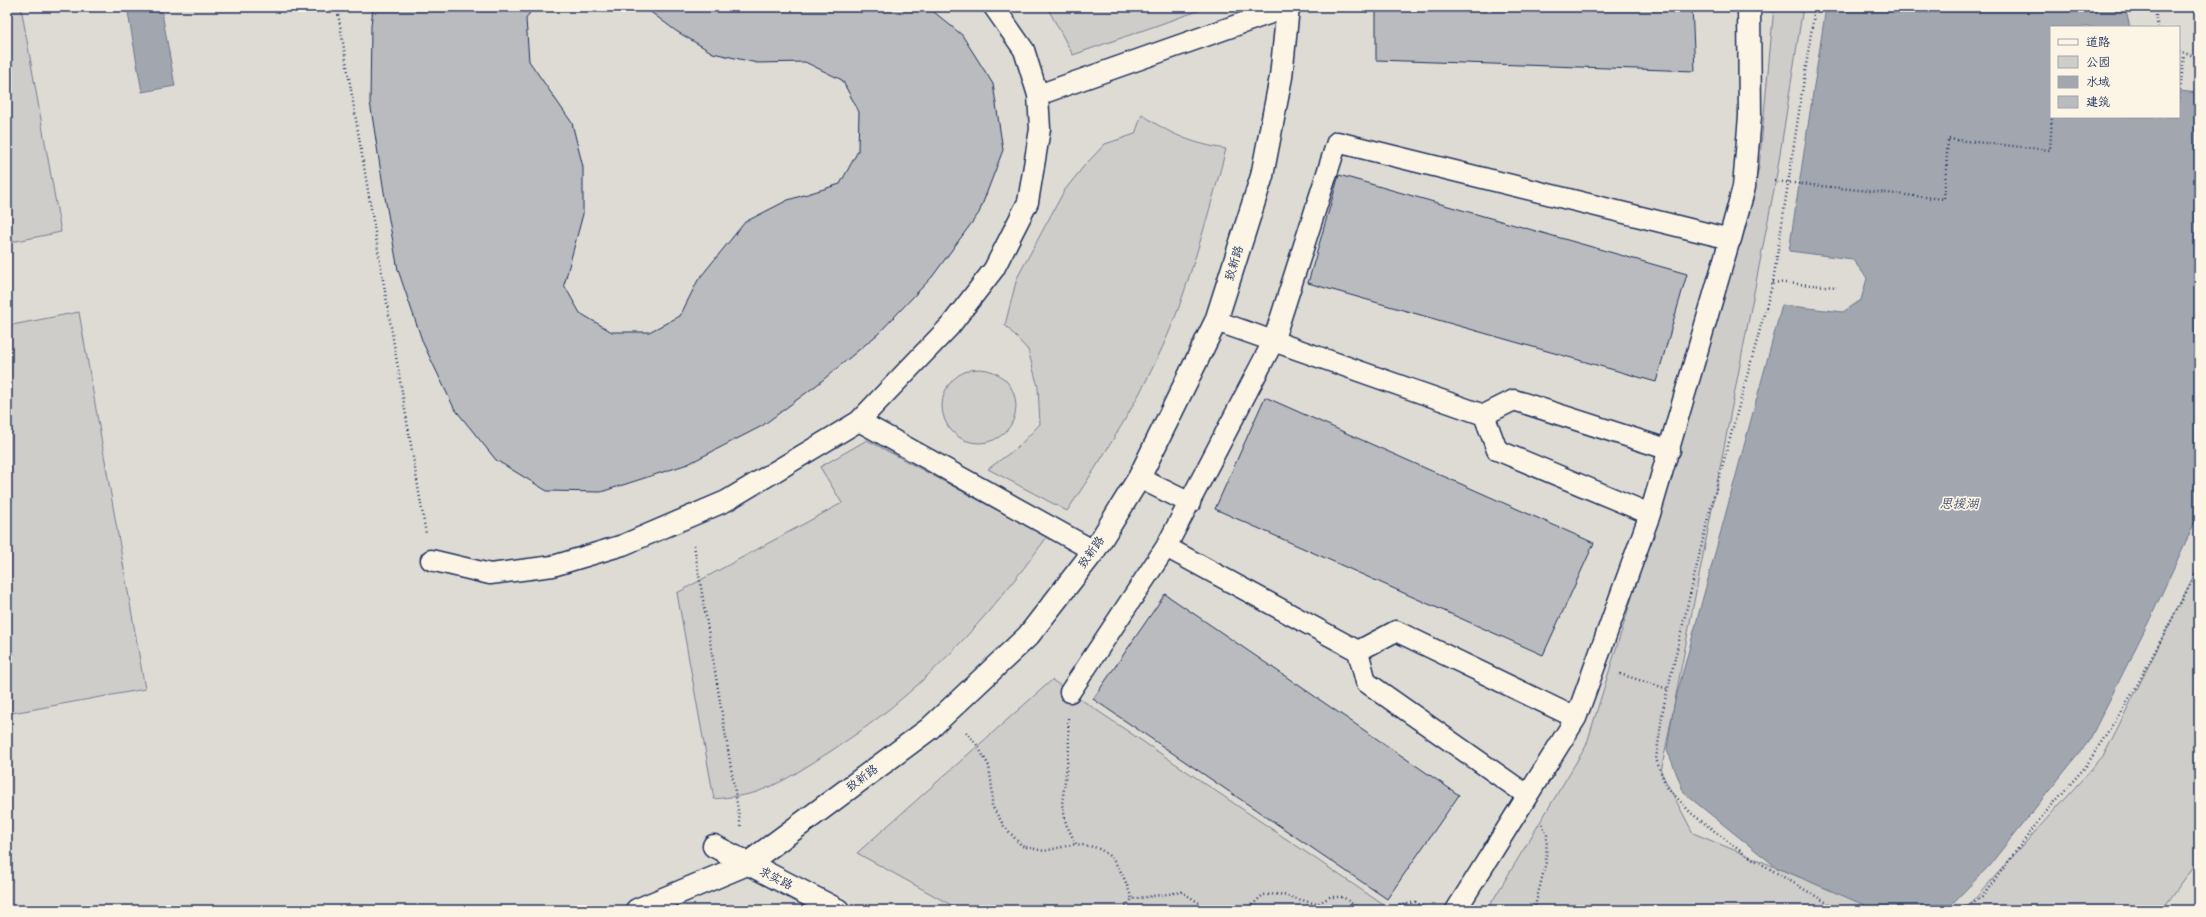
<svg xmlns="http://www.w3.org/2000/svg" width="2206" height="917" viewBox="0 0 2206 917" font-family="Mali,'LXGW WenKai TC',sans-serif">
<rect width="100%" height="100%" fill="#eee9dd"/>
<filter id="ink" filterUnits="userSpaceOnUse"><feTurbulence type="fractalNoise" baseFrequency=".025" numOctaves="2"/><feDisplacementMap in="SourceGraphic" scale="8" xChannelSelector="R" yChannelSelector="G"/><feConvolveMatrix kernelMatrix="1 2 1 2 8 2 1 2 1" color-interpolation-filters="sRGB"/></filter>
<g filter="url(#ink)">
<path fill="#dedbd4" fill-rule="evenodd" d="M7,7H2199V910H7ZM2051,27H2179V117H2051Z"/>
<path fill="#cfcdca" stroke="#757e94" d="M7,7H21L61,232L7,243Z
M1047,7H1209L1073,55Z
M1774,7H1803L1776,179L1661,772L1693,833L1879,910H1487L1586,746L1706,358L1759,168Z
M1142,114C1168,134 1194,144 1226,149C1212,202 1197,255 1179,307C1152,380 1110,447 1067,511L988,469L1018,447L1040,424L1038,387L1028,350L1005,325L1017,278L1064,191L1084,166L1105,144L1135,134Z
M79,312L145,689L7,714V326Z
M942 406a37 37 0 1 1 74 0a37 37 0 1 1-74 0Z
M867,440L1047,537C985,622 920,694 831,751C809,765 786,781 762,790C748,796 729,797 714,799L677,593L842,503L820,467Z
M2199,565V859L2162,910H1955L1971,903L2104,755Z
M1052,680L1070,692L1391,910H960L857,853Z"/>
<path fill="#a2a7af" stroke="#6c778f" d="M127,7H161L175,86L142,92Z
M1826,7H2125L2130,27H2051V117H2179V91L2199,93V513L2151,617L2089,741L1988,867L1946,910H1906L1869,907L1776,867L1684,793L1667,749L1674,705L1782,305L1843,312L1861,300L1867,278L1852,259L1789,251Z"/>
<path fill="#babbbe" stroke="#1b2f5e" d="M373,7H533L526,19L529,61L572,123L583,167V214L564,285L580,313L612,332H649L680,316L698,280L745,222L788,200L840,184L858,151L859,112L842,80L805,62L757,63L713,53L676,31L644,7H928L962,35L993,84L1003,150L979,213L932,277L878,334L818,384L762,426L688,464L601,492L547,491L496,460L454,408L423,343L398,270L384,192L370,102L371,26Z
M1376,7H1692L1695,71L1376,60Z
M1339,175L1687,274L1656,382L1308,283Z
M1265,397L1594,543L1543,655L1215,509Z
M1165,594L1459,795L1387,899L1093,699Z"/>
<g fill="none" stroke-linecap="round" stroke-linejoin="round">
<g stroke="#1b2f5e" stroke-width="23">
<path id="service" d="M1038,95L1288,7
M1216,321L1484,415L1514,400L1670,450
M1484,415L1497,450L1650,514
M859,421L1094,551
M1139,478L1190,503
M1166,547L1358,651L1366,682L1527,795
M431,560L490,574L553,566L623,545L726,501L859,421L950,326L994,269L1028,202L1040,129L1038,95L1024,50L994,7
M1358,651L1396,631L1576,718
M1070,692L1166,547L1273,342L1337,142L1730,239L1650,514L1576,718L1456,910"/>
</g>
<g stroke="#1b2f5e" stroke-width="25">
<path id="minor" d="M1730,239L1744,187L1750,116L1749,7
M714,846L838,910
M637,910L747,864L929,729L1028,636L1094,551L1139,478L1216,321L1262,176L1281,77L1288,7"/>
</g>
<path stroke="#1b2f5e" stroke-width="2.5" stroke-dasharray="1 3" stroke-linecap="butt" d="M337,7L426,534
M1815,7L1773,282L1708,518L1663,709L1656,759L1666,786L1691,813L1743,853L1839,910
M2156,7V19L2158,27
M2179,51L2199,58
M2179,102L2184,55
M1774,181L1944,199L1948,139L2050,150L2052,117
M1773,282L1837,287
M694,545L741,828
M1620,674L1668,689
M1068,718L1069,749L1062,804L1066,824L1076,844C1082,845 1091,846 1097,848C1118,857 1125,880 1132,899L1182,892L1201,904L1200,910
M966,732L977,745L989,766L992,788V806L1004,826L1022,846L1044,851L1076,844
M1123,910L1132,899
M1237,910L1251,906L1263,895L1279,894L1317,904L1330,897H1343L1361,910
M1380,910L1416,902L1428,910
M1534,910L1546,862L1547,834L1542,824
M1961,910L1982,897L2040,819L2086,766L2134,691L2199,568"/>
<use href="#service" stroke="#fcf5e5" stroke-width="20"/>
<use href="#minor" stroke="#fcf5e5" stroke-width="22"/>
</g>
</g>
<g text-anchor="middle" stroke-width="3.5" stroke-linejoin="round" paint-order="stroke">
<g font-size="12" fill="#1b2f5e" stroke="#fcf5e5">
<text transform="translate(1234 263) rotate(-73)" y="4">致新路</text>
<text transform="translate(1091 552) rotate(-55)" y="4">致新路</text>
<text transform="translate(862 778) rotate(-37)" y="4">致新路</text>
<text transform="translate(776 878) rotate(27)" y="4">求实路</text>
</g>
<g font-size="13" font-style="italic" fill="#445376" stroke="#fcf5e5">
<text x="1959" y="508">思援湖</text>
</g>
</g>
<rect width="2206" height="917" fill="none" stroke="#fcf5e5" stroke-width="24"/>
<rect x="12" y="12" width="2182" height="893" fill="none" stroke="#1b2f5e" stroke-width="1.5" filter="url(#ink)"/>
<rect x="2050" y="26" width="130" height="92" fill="#fcf5e5" stroke="#a2a6af"/>
<rect x="2058" y="39" width="20" height="6" fill="#fcf5e5" stroke="#a2a6af"/>
<text x="2086" y="46" font-size="12" fill="#1b2f5e">道路</text>
<rect x="2058" y="56" width="20" height="12" fill="#cfcdca" stroke="#a2a6af"/>
<text x="2086" y="66" font-size="12" fill="#1b2f5e">公园</text>
<rect x="2058" y="76" width="20" height="12" fill="#a2a7af" stroke="#a2a6af"/>
<text x="2086" y="86" font-size="12" fill="#1b2f5e">水域</text>
<rect x="2058" y="96" width="20" height="12" fill="#babbbe" stroke="#a2a6af"/>
<text x="2086" y="106" font-size="12" fill="#1b2f5e">建筑</text>
</svg>
